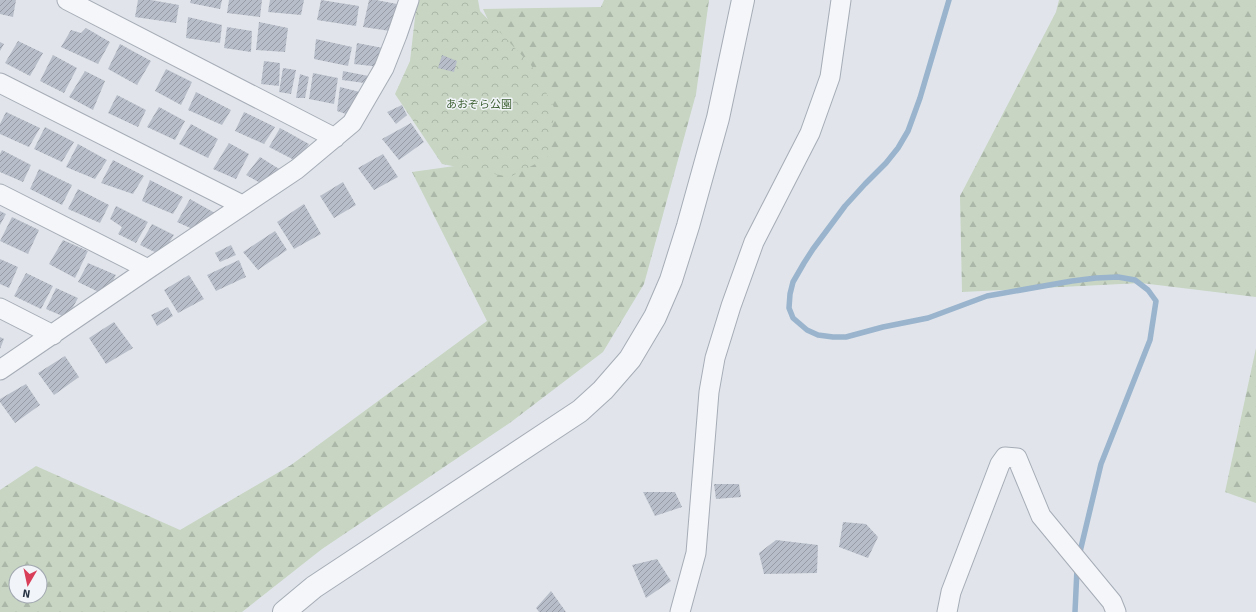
<svg xmlns="http://www.w3.org/2000/svg" width="1256" height="612" viewBox="0 0 1256 612" font-family="Signika,'Noto Sans JP',sans-serif">
<defs>
<pattern id="forest-firs" width="22" height="20" patternUnits="userSpaceOnUse"><rect width="22" height="20" fill="#c7d5c2"/><path d="M5 1l3.5 6h-7zM16 11l3.5 6h-7z" fill="#abb7a8"/></pattern>
<pattern id="park-crowns" width="20" height="18" patternUnits="userSpaceOnUse"><rect width="20" height="18" fill="#c7d5c2"/><path d="M2 6a3 3 0 1 1 6 0M12 15a3 3 0 1 1 6 0" fill="none" stroke="#abb7a8"/></pattern>
<pattern id="building-hatch" width="6" height="6" patternUnits="userSpaceOnUse"><rect width="6" height="6" fill="#b8bec9"/><path d="M-1 1l2-2M0 6l6-6M5 7l2-2" fill="none" stroke="#969ba5"/></pattern>
</defs>
<rect width="100%" height="100%" fill="#e1e5eb"/>
<path fill="url(#forest-firs)" fill-rule="evenodd" d="M604,0H709L696,94L644,284L603,352L511,422L322,549L242,612H0V490L36,466L180,530L291,465L487,321L412,172L518,157L531,113L483,9L601,7ZM16,572H40V596H16Z
M1059,0H1256V297L1141,283L962,292L960,196L1056,12Z
M1256,348V503L1225,492Z"/>
<path fill="url(#park-crowns)" d="M417,0H478L480,11L531,65L555,109L547,158L510,177L442,164L395,94L410,61Z"/>
<g fill="none" stroke-linecap="round" stroke-linejoin="round">
<path stroke="#9ab4cd" stroke-width="5.5" d="M949,0L920,98L908,131L898,148L886,163L865,184L845,206L813,249L804,263L793,282L790,294L789,308L793,318L807,330L818,335L833,337H846L883,327L928,318L987,296L1072,281L1096,278L1118,277L1135,280L1148,290L1156,301L1150,340L1101,464L1079,556
M1075,612L1077,569"/>
</g>
<path fill="url(#building-hatch)" d="M0,0H16L13,17L0,14Z
M138,0H151L179,5L176,23L135,17Z
M191,0H222L220,9L190,3Z
M229,0H262L260,17L227,13Z
M270,0H304L301,15L268,12Z
M321,0L359,6L356,26L317,20Z
M369,0H376L397,4L390,31L363,27Z
M188,17L222,25L220,43L186,38Z
M259,22L288,28L285,52L256,50Z
M227,27L252,31L251,52L224,48Z
M86,28L110,42L98,64L61,47L71,30L81,33Z
M316,39L352,47L348,66L314,59Z
M18,41L43,53L30,76L5,63Z
M0,42L4,44L0,51Z
M357,43L383,48L380,67L354,64Z
M120,44L151,61L137,85L108,69Z
M53,55L77,68L64,93L40,81Z
M442,55L457,61L454,72L438,68Z
M264,61L280,63L279,86L261,84Z
M283,68L296,70L291,94L279,92Z
M166,69L192,82L181,105L155,91Z
M85,71L105,81L93,110L69,97Z
M343,71L374,77L372,84L342,80Z
M313,73L338,78L334,104L309,99Z
M300,74L309,77L305,98H296Z
M340,87L360,92L352,116L337,111Z
M196,92L231,110L222,125L188,110Z
M117,95L146,110L138,127L108,113Z
M402,105L407,115L396,124L387,112Z
M159,107L185,121L175,140L147,127Z
M6,112L40,128L29,147L0,134V124Z
M244,112L275,127L264,144L235,131Z
M411,123L424,142L399,160L382,139Z
M191,124L218,139L208,158L179,144Z
M45,127L74,142L62,162L34,149Z
M280,128L309,144L298,162L269,147Z
M229,143L249,154L236,179L213,169Z
M78,144L107,160L95,179L66,167Z
M2,150L31,165L23,182L0,172V154Z
M383,154L398,177L374,190L358,168Z
M260,157L284,172L264,185L246,175Z
M113,160L144,176L133,194L101,183Z
M39,169L72,185L62,205L30,189Z
M150,180L183,197L173,214L142,201Z
M343,182L356,205L334,218L320,196Z
M78,189L109,205L100,223L68,209Z
M190,199L215,213L197,231L177,222Z
M304,204L321,234L294,249L277,222Z
M116,206L148,222L136,243L118,234L122,227L110,219Z
M0,211L6,214L0,225Z
M12,217L39,230L28,254L0,241Z
M152,224L174,235L161,255L140,245Z
M275,231L287,250L258,270L243,252Z
M63,240L88,251L75,278L49,264Z
M231,245L236,255L220,262L215,253Z
M0,259L18,267L9,288L0,284Z
M239,260L246,277L216,291L207,275Z
M88,263L116,275L105,295L78,282Z
M26,273L53,286L41,309L14,296Z
M189,275L204,299L178,313L164,290Z
M56,288L78,298L67,318L46,309Z
M168,307L173,316L157,326L151,315Z
M114,322L133,348L106,364L89,338Z
M0,337L4,339L0,349Z
M65,356L79,377L54,395L38,373Z
M26,384L40,405L15,423L0,402V399Z
M714,484H739L741,497L716,499Z
M643,492H675L682,507L655,516Z
M843,522L866,524L878,537L868,558L839,547Z
M776,540L818,545L817,573L764,574L759,553Z
M657,559L671,581L646,598L632,565Z
M551,591L566,612H539L536,608Z"/>
<g fill="none" stroke-linecap="round" stroke-linejoin="round">
<g stroke="#a6acb6" stroke-width="21">
<path id="minor" d="M67,0L335,138
M0,83L242,205
M0,194L148,269
M0,308L53,335
M0,370L148,269L297,169L352,123L384,68L397,35L409,0
M680,612L696,553L709,392L715,358L731,306L754,242L810,133L830,77L841,0
M947,612L951,592L1000,464L1005,457L1017,458L1041,516L1112,602L1116,612"/>
</g>
<g stroke="#a6acb6" stroke-width="24">
<path id="tertiary" d="M284,612L314,587L580,411L603,390L630,359L655,317L671,280L688,226L718,118L743,0"/>
</g>
<use href="#minor" stroke="#f4f6f9" stroke-width="19"/>
<use href="#tertiary" stroke="#f4f6f9" stroke-width="22"/>
</g>
<g text-anchor="middle" stroke-width="3" stroke-linejoin="round" paint-order="stroke">
<g font-size="11" fill="#3e6134" stroke="#f1f4f8">
<text x="479" y="108">あおぞら公園</text>
</g>
</g>
<g transform="translate(28 584) rotate(189)"><circle r="19" fill="#f1f4f8" stroke="#a1a7b0"/>
<path d="M0-3L7 15L0 10L-7 15Z" fill="#d83e58"/>
<text y="-6" font-size="11" font-weight="bold" text-anchor="middle" fill="#283344">N</text>
</g>
</svg>
